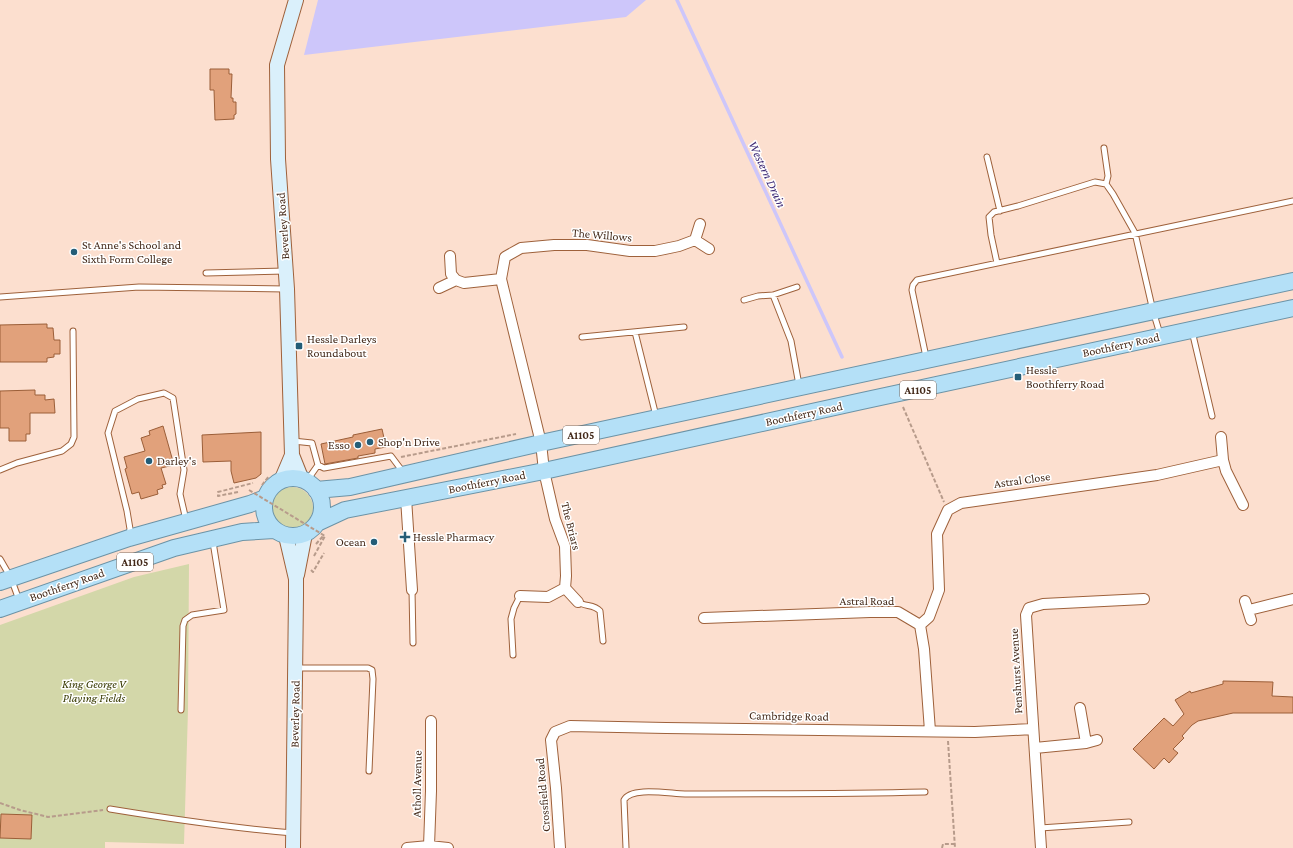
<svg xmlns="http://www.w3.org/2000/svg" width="1293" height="848" viewBox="0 0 1293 848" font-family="'Crimson Pro',serif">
<rect width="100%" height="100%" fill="#fcdfcf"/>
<path fill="#d3d7a9" d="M271 508a21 21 0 1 1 42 0a21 21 0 1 1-42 0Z
M189,564L188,710L184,844L105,842V848H0V625L134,577Z"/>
<path fill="#cdc6fa" d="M318,0H646L626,17L304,55Z"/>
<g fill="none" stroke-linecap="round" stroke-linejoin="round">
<path stroke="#cdc6fa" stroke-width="3.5" d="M677,0L842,357"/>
</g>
<path fill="#e1a17b" stroke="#9b5e38" d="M210,69H229V74H232L231,98H233V102H236V114L234,115V119L215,120L214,90H210Z
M47,324V328H53L54,340H60V354H54V357L47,358V362H0V325Z
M35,390V395H45V400L54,399L55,413H30V434H26V441H9V428H0V391Z
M163,426L174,465L161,468L166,484L162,485L163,488L157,490L158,494L141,499L139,492L132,494L125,469L127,468L124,457L145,451L141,438L150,435L149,431Z
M382,429L386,447L375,449V453L358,456V458L325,464L321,444L353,437V435Z
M261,432V474L256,478L234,483L231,471V461L203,462L202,435Z
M1223,681L1273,682L1272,696L1293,697V713H1233L1198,721L1192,725L1182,736L1184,738L1173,749L1178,753L1169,763L1164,758L1154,769L1133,749L1164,718L1173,726L1184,714L1175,700L1190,691L1191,693L1223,684Z
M1,814L32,815L31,839L0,838Z"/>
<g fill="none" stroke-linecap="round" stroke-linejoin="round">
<g stroke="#9e613b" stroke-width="7">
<path id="lane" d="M1104,148L1108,176L1106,184
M987,157L1000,211
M997,263L991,235L989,217L994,212L1018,206L1095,182L1106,184L1113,194L1135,233L1153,311L1160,334
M206,273L285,271
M773,295L791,341L799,385
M0,297L139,287L286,289
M744,300L758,296L773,295L797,287
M1192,331L1212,416
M635,332L656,416
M582,337L684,327
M926,357L912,290L913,285L917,280L1293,201
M293,441L312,443L318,465
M0,470L17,463L62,451L71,444L74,437L73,331
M306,482L318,465L324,468L391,456L403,472
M129,535L130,529L127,511L108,433L115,411L138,399L164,393L173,398L184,470L180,494L186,520
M0,559L11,578L19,600
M412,590L413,643
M578,602C585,607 594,604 600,611L603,641
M513,655L511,619L514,608L520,596
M296,668H368L372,670L373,679L369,771
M181,710L183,626L185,620L192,615L224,610L213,542
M110,809C171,819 232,828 293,833
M1040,828L1129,822
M626,848L624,800C631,786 671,794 685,794C765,794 845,794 925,792"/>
</g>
<g stroke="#9e613b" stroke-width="12">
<path id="street" d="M700,224L695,240L709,249
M450,256L451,274L456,280L464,283L501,279
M439,288L456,280
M1221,437L1223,460L1226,471L1243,505
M406,498L412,590
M565,588L578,602
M520,596L548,597L565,588L566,576L565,546L555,519L544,471L541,443L501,279L505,257L521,248L554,245H587L630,251H655L679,246L695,240
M1245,601L1251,620
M1249,610L1293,599
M704,618L870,612H898L920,625
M920,625L929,617L939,590L937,534L948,510L961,503L1157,475L1223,460
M920,625L924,649L930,731
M1080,708L1086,743
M1035,748L1086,743L1097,740
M429,846L431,791V721
M407,848L429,846L448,848
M560,848L556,788L551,740L555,732L570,726L666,728L975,732L1033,729
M1041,848L1026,615L1029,608L1043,604L1144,599"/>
</g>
<g stroke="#9e613b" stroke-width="16">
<path id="secondary" d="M296,0L277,65L278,159L287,289L292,455L302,480
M281,481L292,455
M286,536L296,579V595L293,848
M297,575L305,534"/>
</g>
<g stroke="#6c93a6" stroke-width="18">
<path id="primary" d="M264 507a29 29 0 1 1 58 0a29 29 0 1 1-58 0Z
M316,490L350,487L541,443L1293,281
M317,523L345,510L544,471L862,401L1293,308
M0,582L129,538L250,504L265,498
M0,609L174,548L242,532L274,530"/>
</g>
<path stroke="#b79b8b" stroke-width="2" stroke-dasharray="4 2" stroke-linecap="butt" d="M903,407L944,502
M401,457L516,434
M262,485L269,476
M238,492L218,496V492L253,483
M316,544L324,535
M314,556L325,536
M311,570L313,572L324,553
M948,741L955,848
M0,803L20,810L48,817L103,810
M942,848L943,844H955"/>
<use href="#lane" stroke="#fff" stroke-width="5"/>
<use href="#street" stroke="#fff" stroke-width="10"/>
<use href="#secondary" stroke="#daf0fb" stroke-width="14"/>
<use href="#primary" stroke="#b4e0f7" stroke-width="16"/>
<path stroke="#b79b8b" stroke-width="2" stroke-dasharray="4 2" stroke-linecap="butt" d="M249,490L325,536"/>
</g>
<g fill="#245d77" stroke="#fff" stroke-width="1.5">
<circle cx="74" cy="252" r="4"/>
<rect x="295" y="342" width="8" height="8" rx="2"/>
<rect x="1014" y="373" width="8" height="8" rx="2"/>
<circle cx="370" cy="442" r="4"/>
<circle cx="358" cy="445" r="4"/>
<circle cx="149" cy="461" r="4"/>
<path d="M403 531h4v4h4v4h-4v4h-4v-4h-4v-4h4z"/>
<circle cx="374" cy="542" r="4"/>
</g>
<g text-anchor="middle" stroke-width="3" stroke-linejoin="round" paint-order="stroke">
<g fill="#fff" stroke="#7c6a5f" stroke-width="1">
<rect x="900" y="381" width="36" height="18" rx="3"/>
<rect x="563" y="426" width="36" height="18" rx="3"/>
<rect x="117" y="553" width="36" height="18" rx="3"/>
</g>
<g font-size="11" font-weight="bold" fill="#442a1a">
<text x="918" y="394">A1105</text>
<text x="581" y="439">A1105</text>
<text x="135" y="566">A1105</text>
</g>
<g font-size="12" fill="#442a1a" stroke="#fff">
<text transform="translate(283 226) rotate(-94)" y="4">Beverley Road</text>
<text transform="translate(602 235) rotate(5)" y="4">The Willows</text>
<text transform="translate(1121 345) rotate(-12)" y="4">Boothferry Road</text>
<text transform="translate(804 414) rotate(-12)" y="4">Boothferry Road</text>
<text transform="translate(1022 480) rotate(-8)" y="4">Astral Close</text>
<text transform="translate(487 482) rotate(-11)" y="4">Boothferry Road</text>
<text transform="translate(571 526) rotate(76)" y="4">The Briars</text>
<text transform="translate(67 585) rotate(-19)" y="4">Boothferry Road</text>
<text x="867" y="605">Astral Road</text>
<text transform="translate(1016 671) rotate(-93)" y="4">Penshurst Avenue</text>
<text transform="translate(295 714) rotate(-89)" y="4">Beverley Road</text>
<text transform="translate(789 716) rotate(1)" y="4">Cambridge Road</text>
<text transform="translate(417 784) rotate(-89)" y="4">Atholl Avenue</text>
<text transform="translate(543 795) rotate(-95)" y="4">Crossfield Road</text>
</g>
<g font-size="12" fill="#442a1a" stroke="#fff" text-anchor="start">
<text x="82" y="249">St Anne's School and<tspan x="82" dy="14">Sixth Form College</tspan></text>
<text x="307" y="343">Hessle Darleys<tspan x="307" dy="14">Roundabout</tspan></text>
<text x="1026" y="374">Hessle<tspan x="1026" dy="14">Boothferry Road</tspan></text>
<text x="378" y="446">Shop'n Drive</text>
<text x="350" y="449" text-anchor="end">Esso</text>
<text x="157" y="465">Darley's</text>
<text x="413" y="541">Hessle Pharmacy</text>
<text x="366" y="546" text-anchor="end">Ocean</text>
</g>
<g font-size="12" font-style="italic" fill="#383a01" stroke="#fff">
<text x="94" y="688">King George V<tspan x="94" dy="14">Playing Fields</tspan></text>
</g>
<g font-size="13" font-style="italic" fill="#402c77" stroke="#fff">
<text transform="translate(768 174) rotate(65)" y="5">Western Drain</text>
</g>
</g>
</svg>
